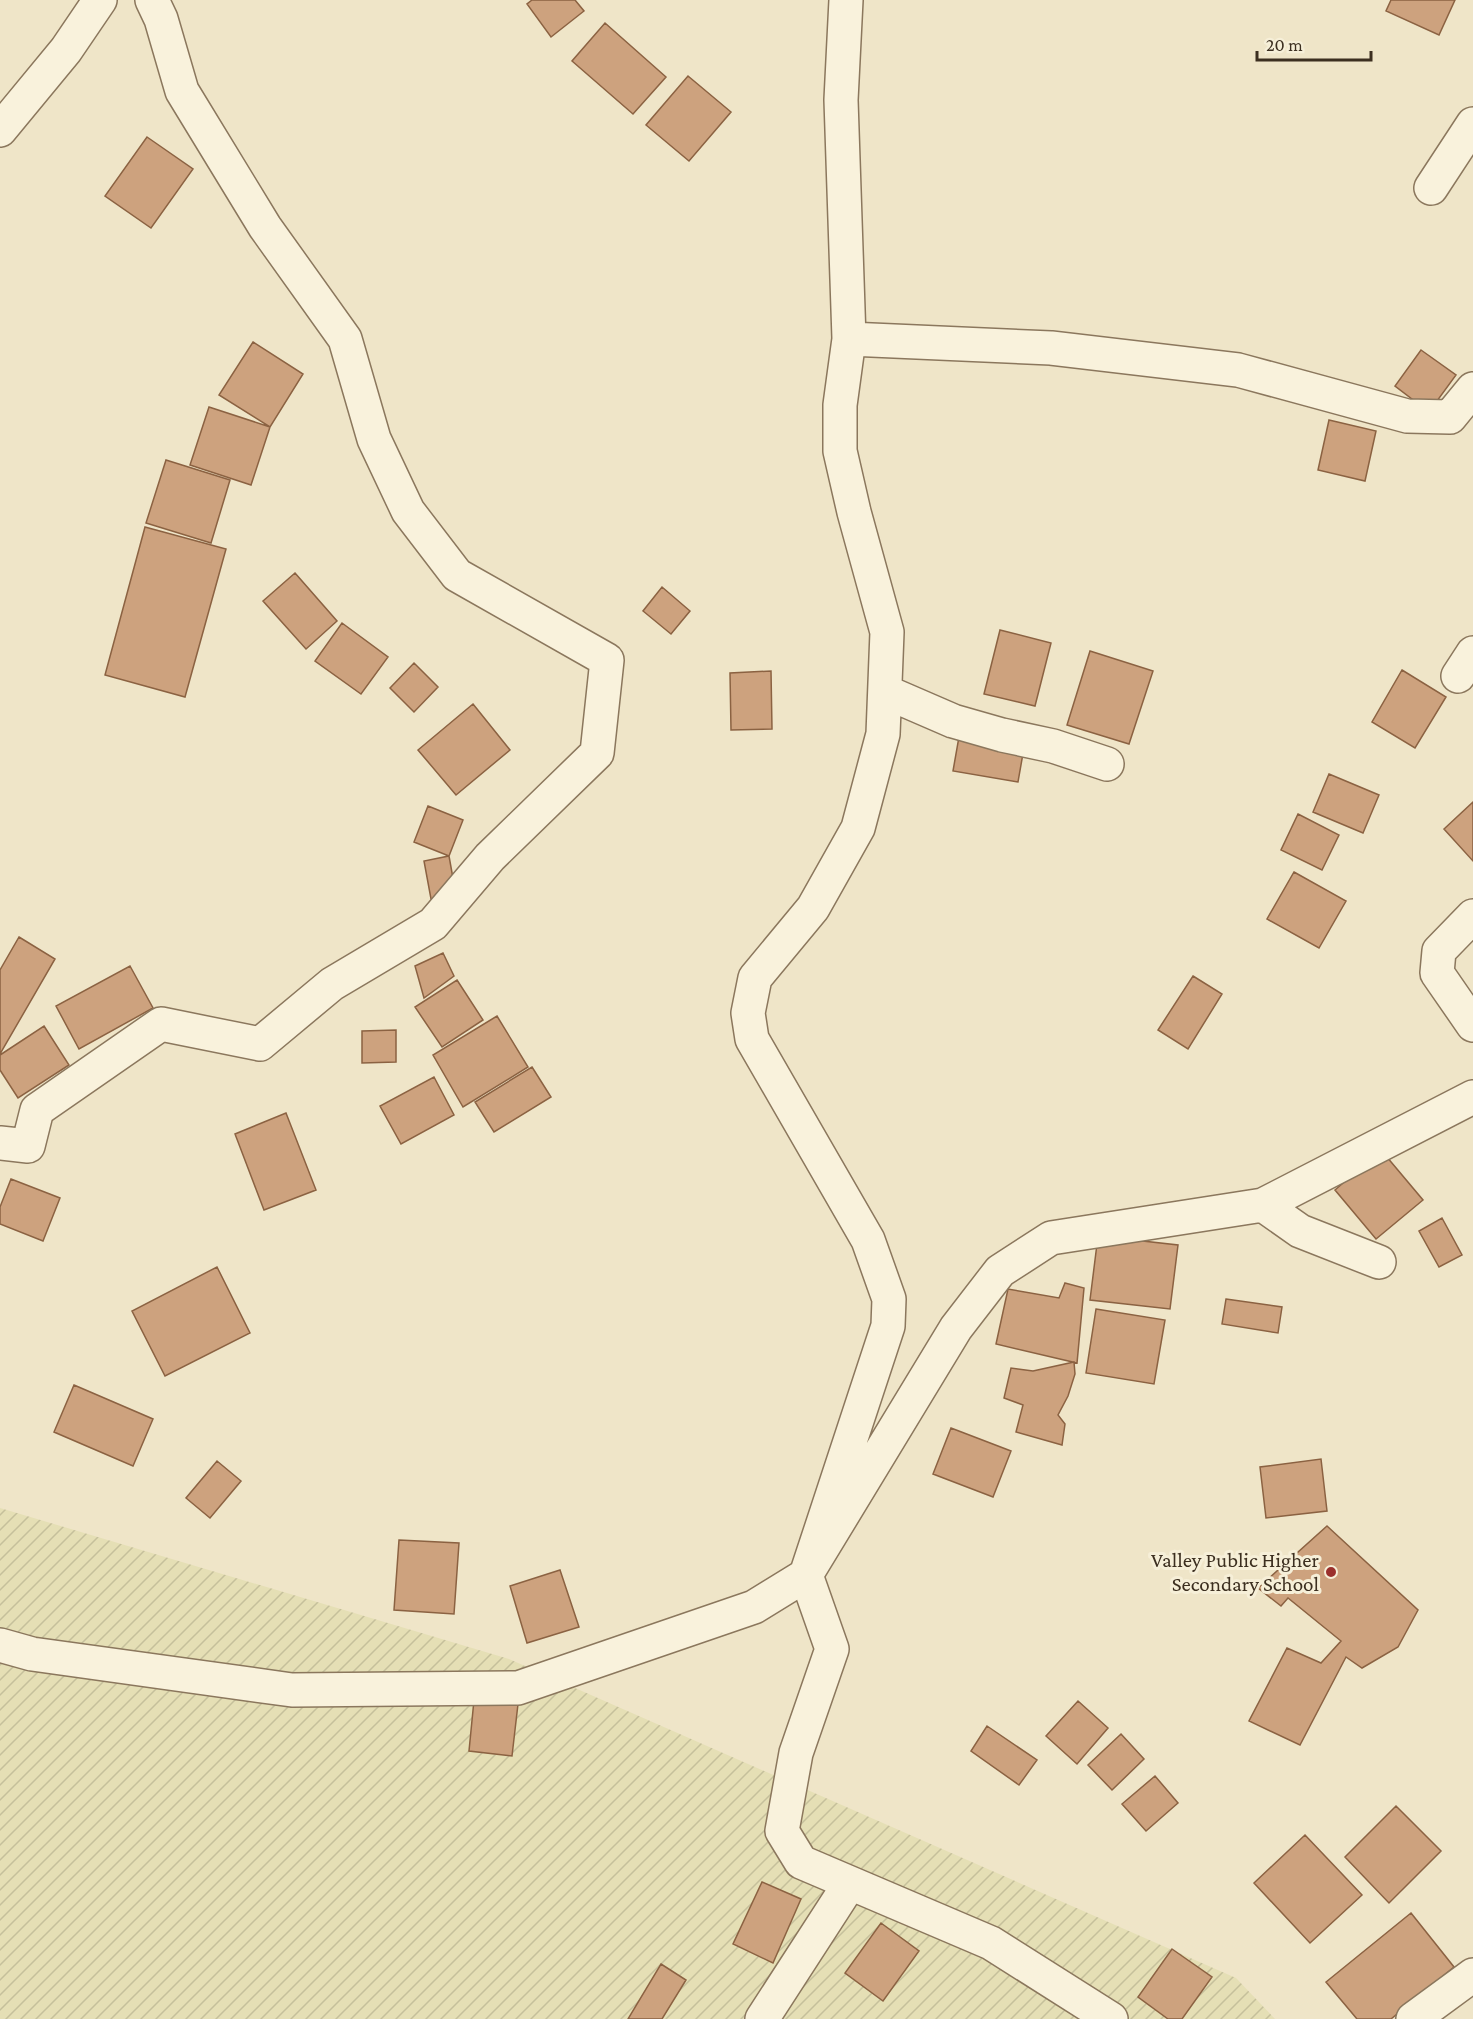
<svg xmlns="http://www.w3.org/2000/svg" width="1473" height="2019" viewBox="0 0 1473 2019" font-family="'Crimson Pro',serif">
<defs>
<pattern id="farmland-furrows" width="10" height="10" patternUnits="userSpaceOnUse" patternTransform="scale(1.5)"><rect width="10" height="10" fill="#e5dfb5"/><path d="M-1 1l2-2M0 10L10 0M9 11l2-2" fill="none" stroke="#c5c09b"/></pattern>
</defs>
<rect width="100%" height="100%" fill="#efe5c8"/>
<path fill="url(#farmland-furrows)" d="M0,1508L509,1659L1236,1978L1275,2019H0Z"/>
<path fill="#cda27e" stroke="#8b6242" stroke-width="1.5" d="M532,0H575L584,11L551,37L527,4Z
M1391,0H1455L1439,35L1386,11Z
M605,23L666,77L633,114L572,61Z
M688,76L731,112L689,161L646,125Z
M147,137L193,169L151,228L105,196Z
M253,342L303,374L270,427L219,395Z
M1421,350L1456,375L1429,412L1395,386Z
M209,407L270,427L251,485L190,465Z
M1329,420L1376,431L1365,481L1318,470Z
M166,460L230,480L211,543L146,523Z
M145,527L226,549L185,697L105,675Z
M295,573L337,621L306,649L263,601Z
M662,587L690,611L671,634L643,611Z
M342,623L388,657L361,694L315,661Z
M1000,630L1051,643L1035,706L984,694Z
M1090,651L1153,671L1129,744L1067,725Z
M414,663L438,687L414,712L390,688Z
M1402,670L1446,697L1415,748L1372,722Z
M771,671L772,729L731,730L730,673Z
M473,704L510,750L456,795L418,750Z
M960,731L1025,742L1018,782L953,771Z
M1329,774L1379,795L1363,833L1313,812Z
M1473,802V861L1444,829Z
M428,806L463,820L449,856L414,842Z
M1298,814L1339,835L1322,870L1281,850Z
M449,856L456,895L431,899L424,861Z
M1294,872L1346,901L1319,948L1267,919Z
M19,937L55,959L0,1054V970Z
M443,953L454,976L424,998L415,966Z
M130,966L153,1008L79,1049L56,1006Z
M1193,976L1222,994L1188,1049L1158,1030Z
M457,980L483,1020L442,1047L415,1007Z
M497,1016L528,1067L463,1107L433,1055Z
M44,1026L69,1065L18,1098L0,1070V1055Z
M396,1030V1062L362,1063V1031Z
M532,1067L551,1097L494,1132L475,1102Z
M434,1077L454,1115L401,1144L380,1106Z
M286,1113L316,1190L264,1210L235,1134Z
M1381,1150L1423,1200L1376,1239L1335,1190Z
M11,1179L60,1198L43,1241L0,1224V1207Z
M1442,1218L1462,1255L1439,1267L1419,1231Z
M1098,1236L1178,1245L1170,1309L1090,1300Z
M217,1267L250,1333L165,1376L132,1311Z
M1065,1283L1084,1288L1077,1363L996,1344L1008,1289L1059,1298Z
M1226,1299L1282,1307L1278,1333L1222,1324Z
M1096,1309L1165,1320L1154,1384L1086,1373Z
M1074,1362L1075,1374L1068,1396L1058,1415L1065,1424L1062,1445L1016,1432L1023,1405L1004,1398L1011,1368L1033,1371Z
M74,1385L153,1419L133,1466L54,1432Z
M951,1428L1011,1451L993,1497L933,1474Z
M1321,1459L1327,1511L1266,1518L1260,1467Z
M217,1461L241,1481L210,1518L186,1498Z
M1327,1526L1418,1610L1398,1647L1362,1668L1346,1657L1300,1745L1249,1721L1287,1648L1321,1663L1341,1641L1288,1598L1281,1606L1258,1588Z
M399,1540L459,1543L454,1614L394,1610Z
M560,1570L579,1627L527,1643L510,1586Z
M474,1700L518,1704L512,1756L469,1751Z
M1078,1701L1108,1728L1077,1764L1046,1736Z
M987,1726L1037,1760L1019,1785L971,1751Z
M1121,1734L1144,1759L1112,1790L1088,1765Z
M1155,1776L1178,1803L1146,1831L1122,1804Z
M1396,1806L1441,1851L1389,1903L1345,1857Z
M1305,1835L1362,1895L1310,1943L1254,1883Z
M762,1882L801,1899L773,1963L733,1944Z
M1411,1913L1454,1967L1391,2019H1357L1326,1982Z
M881,1923L919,1951L883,2001L845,1973Z
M1172,1949L1212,1977L1182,2019H1168L1138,1997Z
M661,1964L686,1980L662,2019H628Z"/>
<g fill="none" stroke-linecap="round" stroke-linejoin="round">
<g stroke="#8b775d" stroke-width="36">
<path id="minor" d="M846,0L841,100L849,339L840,405V451L854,512L887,632L883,734L858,828L813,908L755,978L748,1013L752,1039L868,1240L889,1299L888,1326L806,1575L832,1649L796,1753L782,1831L801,1862L991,1943L1111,2019
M0,130L66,50L100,0
M1431,188L1473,124
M849,339L1051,348L1238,370L1407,416L1450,417L1473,389
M1458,676L1473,653
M886,692L953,721L1002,735L1053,746L1107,764
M1473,916L1439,951L1437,973L1473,1025
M0,1143L28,1146L37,1110L161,1024L260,1044L332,984L433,924L490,857L597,753L607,660L457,575L408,511L374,439L345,339L265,227L182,91L161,19L152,0
M1263,1205L1300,1231L1379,1262
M0,1645L32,1654L292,1690L518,1688L754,1607L806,1575L956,1328L1000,1271L1051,1238L1263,1205L1473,1097
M762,2019L850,1883
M1413,2019L1473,1975"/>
</g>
<use href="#minor" stroke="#f9f2dc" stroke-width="33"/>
</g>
<circle fill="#9b302c" stroke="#f6efd8" stroke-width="2" cx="1331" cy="1572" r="6"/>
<g text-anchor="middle" stroke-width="6" stroke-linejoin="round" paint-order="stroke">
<g font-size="21" fill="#3c2f20" stroke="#f6efd8" text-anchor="end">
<text x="1319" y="1567">Valley Public Higher<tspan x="1319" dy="24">Secondary School</tspan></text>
</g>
</g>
<path d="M1257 51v9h114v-9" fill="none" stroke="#3c2f20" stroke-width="3"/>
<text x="1266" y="51" font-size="18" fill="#3c2f20" stroke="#f6efd8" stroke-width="4.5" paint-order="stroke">20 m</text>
</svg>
